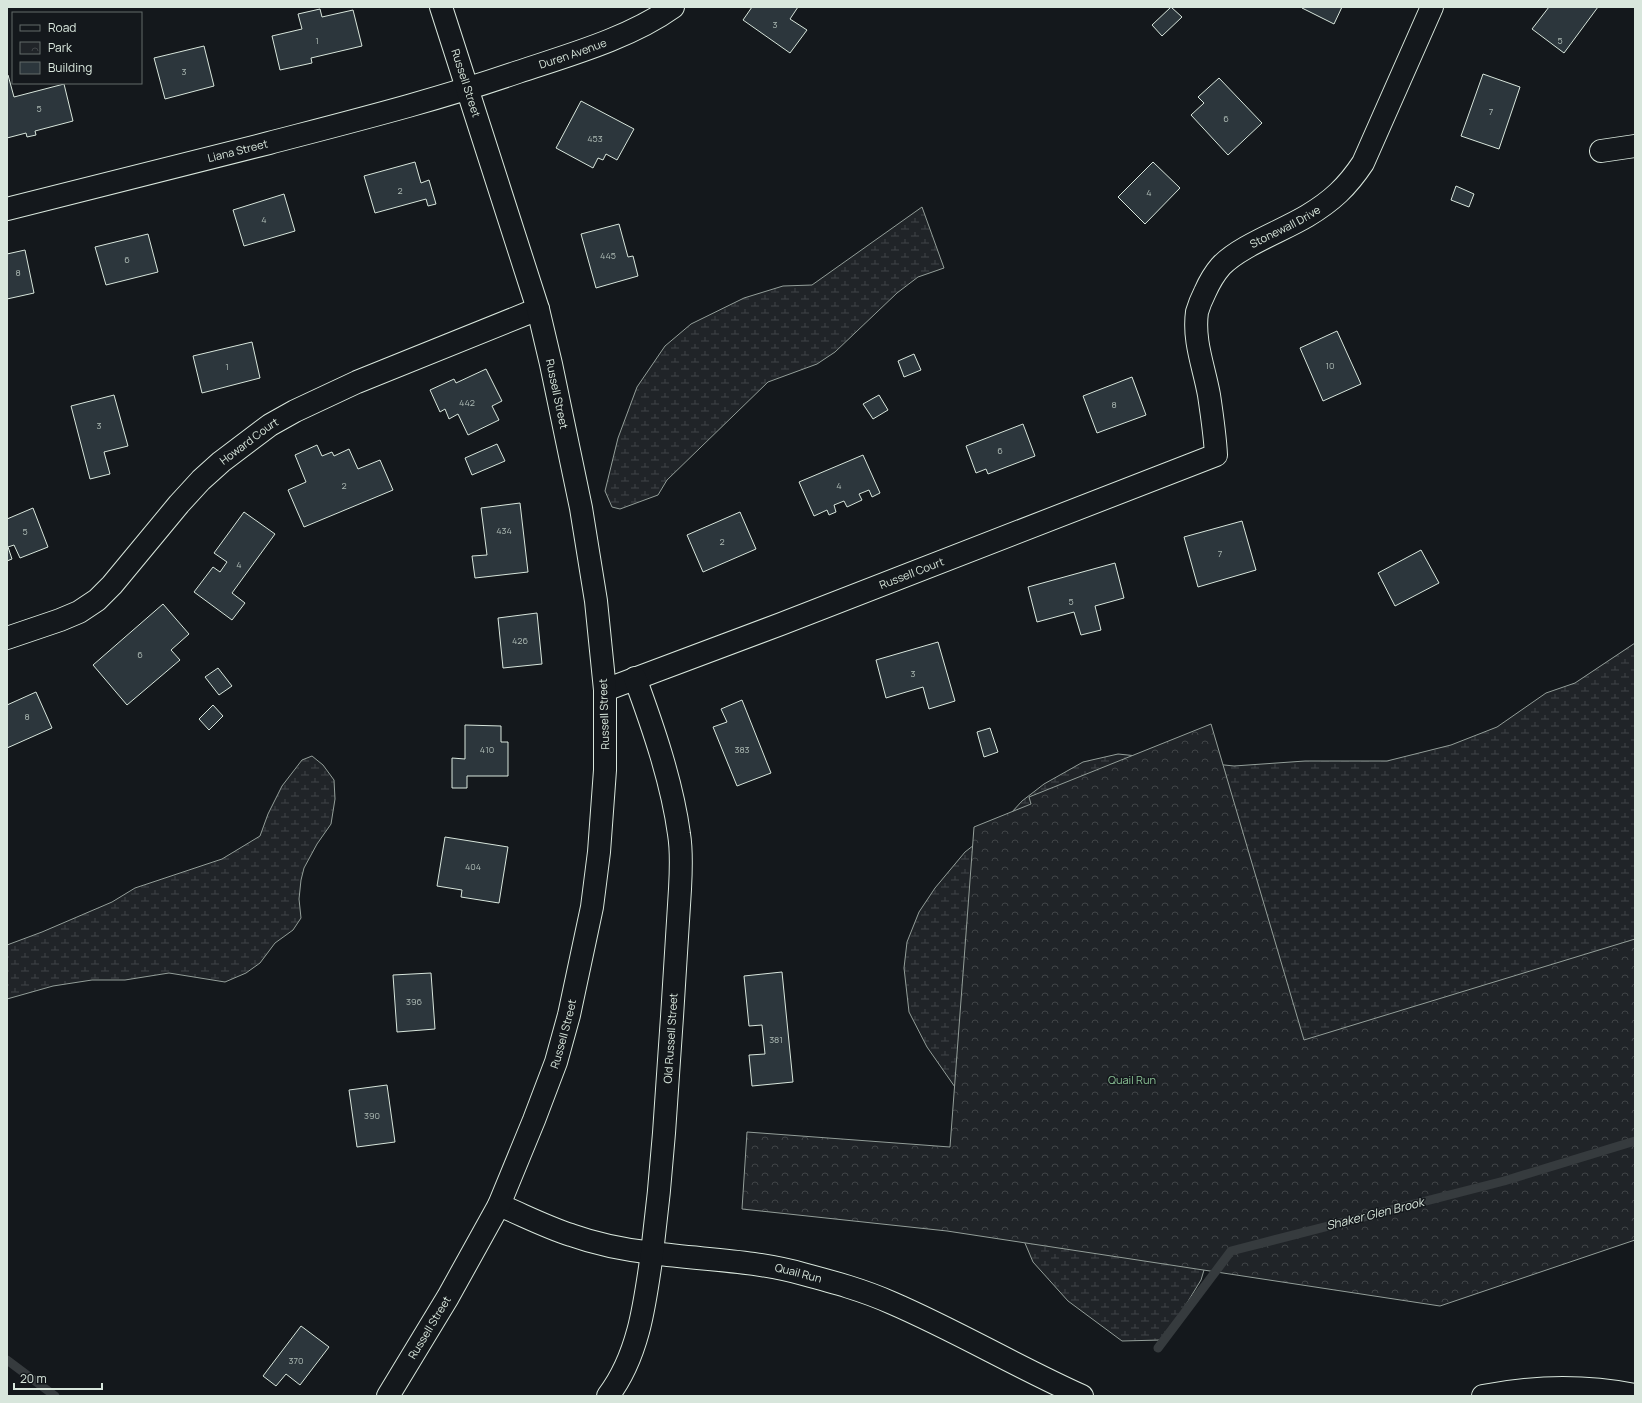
<svg xmlns="http://www.w3.org/2000/svg" width="1642" height="1403" viewBox="0 0 1642 1403" font-family="Manrope,sans-serif">
<defs>
<pattern id="wetland-marsh" width="20" height="14" patternUnits="userSpaceOnUse"><rect width="20" height="14" fill="#202428"/><path d="M1 5h8M5 5V1M11 12h8M15 12V8" fill="none" stroke="#404447"/></pattern>
<pattern id="park-crowns" width="20" height="18" patternUnits="userSpaceOnUse"><rect width="20" height="18" fill="#202428"/><path d="M2 6a3 3 0 1 1 6 0M12 15a3 3 0 1 1 6 0" fill="none" stroke="#404447"/></pattern>
</defs>
<rect width="100%" height="100%" fill="#14181c"/>
<path fill="url(#wetland-marsh)" stroke="#939e99" d="M922,207L944,268L918,277L897,293L835,352L817,364L768,382L667,480L658,495L620,509L612,507L605,491L618,438L637,387L665,346L691,324L744,298L783,286L812,285Z
M1635,643V1112L1214,1237L1201,1280L1171,1329L1161,1340L1122,1341L1068,1301L1033,1262L964,1100L927,1047L909,1012L904,968L907,942L919,912L935,888L965,852L1001,824L1022,801L1044,784L1083,762L1118,754L1234,766L1305,761H1387L1451,745L1497,727L1546,693L1575,683Z
M312,756L323,765L334,780L335,799L331,824L317,844L304,868L301,880L299,899L301,918L293,930L275,943L260,963L246,973L225,982L169,973L125,980H92L53,986L7,999V945L42,932L112,902L135,888L222,859L260,836L268,814L282,786L302,760Z"/>
<path fill="url(#park-crowns)" stroke="#939e99" d="M1211,724L1304,1040L1635,939V1240L1440,1306L947,1231L742,1209L747,1132L950,1147L974,827L1031,804L1029,797Z"/>
<g fill="none" stroke-linecap="round" stroke-linejoin="round">
<path stroke="#363b3e" stroke-width="9" d="M1158,1348L1231,1251L1504,1181L1635,1141
M7,1360L55,1396"/>
</g>
<path fill="#2c363c" stroke="#d8e6dc" d="M752,7H798L790,19L807,30L790,53L743,20Z
M1171,7L1182,17L1162,36L1152,25Z
M1303,7H1342L1334,24L1302,8Z
M1549,7H1598L1564,53L1532,29Z
M320,9L322,17L353,10L362,46L311,58L312,63L280,70L272,36L302,29L298,14Z
M204,46L214,86L165,99L154,58Z
M1483,74L1520,87L1499,149L1461,136Z
M7,75H8L14,97L64,84L73,121L35,131L36,135L27,137L26,133L7,138Z
M1219,78L1262,123L1228,155L1191,115L1204,103L1198,97Z
M581,101L634,129L617,160L606,154L603,160L598,158L593,168L556,148Z
M415,162L421,183L429,180L436,204L428,206L426,199L375,213L364,176Z
M1153,162L1180,188L1145,224L1118,197Z
M1456,186L1474,194L1469,207L1451,200Z
M284,194L295,231L244,246L233,210Z
M619,224L628,257L633,256L638,276L596,288L581,234Z
M148,234L158,272L106,285L95,247Z
M25,250L34,293L7,299V254Z
M1337,331L1361,384L1323,401L1300,348Z
M252,342L260,378L202,393L193,356Z
M914,354L921,370L904,377L898,361Z
M486,369L502,401L492,406L499,420L468,435L458,414L449,419L445,409L440,412L430,390L454,379L456,383Z
M1132,377L1146,415L1097,433L1083,396Z
M114,395L128,446L104,452L110,474L90,479L71,406Z
M879,395L888,410L873,419L863,404Z
M1023,424L1035,456L988,474L986,469L976,473L966,446Z
M497,444L505,461L472,475L465,458Z
M317,445L322,456L332,452L334,456L349,449L358,469L380,460L393,490L304,527L288,490L306,482L295,455Z
M863,455L880,493L872,497L869,490L859,494L862,500L847,507L844,501L834,505L836,512L829,515L827,510L814,516L799,482Z
M520,503L528,572L475,578L472,556L487,555L481,508Z
M33,508L48,547L20,558L14,545L8,547L12,559L7,561V519Z
M244,512L275,534L232,593L245,603L232,620L194,592L213,567L220,572L227,562L214,553Z
M740,512L756,549L703,572L687,535Z
M1242,521L1256,570L1198,587L1184,537Z
M1421,550L1439,583L1395,606L1378,573Z
M1115,563L1124,598L1095,606L1101,630L1081,635L1074,612L1037,622L1028,587Z
M163,604L189,634L171,650L180,660L127,705L93,665Z
M537,613L542,664L503,668L498,618Z
M938,642L955,701L929,709L923,687L886,698L876,660Z
M218,668L232,686L219,695L205,677Z
M36,692L52,728L7,748V705Z
M742,700L771,773L737,786L713,727L727,722L721,709Z
M213,705L223,716L209,730L199,719Z
M465,725L501,726V742H508V776H467V788H452V758L465,759Z
M990,728L998,752L984,757L977,732Z
M445,837L508,847L499,903L461,897L462,890L437,886Z
M782,972L793,1082L752,1086L749,1055L765,1054L762,1025L749,1026L744,976Z
M431,973L435,1029L397,1032L393,975Z
M387,1085L395,1142L357,1147L349,1090Z
M301,1326L329,1347L300,1385L286,1374L276,1386L263,1376Z"/>
<g fill="none" stroke-linecap="round" stroke-linejoin="round">
<g stroke="#d8e6dc" stroke-width="24">
<g id="minor">
<path d="M1601,151L1635,146"/>
<path id="s1" d="M7,209C94,187 181,165 269,143C353,121 437,100 518,72C569,55 630,38 673,7"/>
<path id="s2" d="M7,638L60,620L79,612L97,600L112,585L179,504L201,480L221,462L270,425L295,411L357,382L538,309"/>
<path id="s3" d="M605,690L781,624L1216,455C1215,435 1212,415 1209,395C1204,367 1193,341 1197,312C1199,305 1202,298 1205,292C1209,283 1214,274 1221,266C1240,246 1282,231 1307,216C1332,201 1347,187 1363,163L1432,7"/>
<path id="s4" d="M499,1205C523,1215 546,1227 571,1235C596,1244 626,1250 653,1253C703,1260 754,1260 803,1274C833,1282 863,1290 892,1303C957,1331 1017,1367 1082,1396"/>
<path id="s5" d="M608,1396C639,1355 645,1303 652,1253C657,1213 661,1173 664,1133C670,1052 675,970 680,889C681,871 682,852 679,834C672,782 653,727 635,678"/>
<path d="M1483,1396C1534,1386 1584,1385 1635,1395"/>
</g>
</g>
<g stroke="#d8e6dc" stroke-width="24">
<g id="tertiary">
<path id="s6" d="M388,1396L448,1297L499,1205L534,1120L556,1062L569,1015L592,907L599,852L605,770V690L596,601L581,508L551,364L538,309L441,7"/>
</g>
</g>
<use href="#minor" stroke="#14181c" stroke-width="22"/>
<use href="#tertiary" stroke="#14181c" stroke-width="22"/>
</g>
<g text-anchor="middle" stroke-width="3" stroke-linejoin="round" paint-order="stroke">
<g font-size="9" fill="#adbab4">
<text x="775" y="28">3</text>
<text x="317" y="44">1</text>
<text x="1560" y="44">5</text>
<text x="184" y="75">3</text>
<text x="39" y="112">5</text>
<text x="1491" y="115">7</text>
<text x="1226" y="122">6</text>
<text x="595" y="142">453</text>
<text x="400" y="194">2</text>
<text x="1149" y="196">4</text>
<text x="264" y="223">4</text>
<text x="608" y="259">445</text>
<text x="127" y="263">6</text>
<text x="18" y="276">8</text>
<text x="1330" y="369">10</text>
<text x="227" y="370">1</text>
<text x="467" y="406">442</text>
<text x="1114" y="408">8</text>
<text x="99" y="429">3</text>
<text x="1000" y="454">6</text>
<text x="344" y="489">2</text>
<text x="839" y="489">4</text>
<text x="504" y="534">434</text>
<text x="25" y="535">5</text>
<text x="722" y="545">2</text>
<text x="1220" y="557">7</text>
<text x="239" y="568">4</text>
<text x="1071" y="605">5</text>
<text x="520" y="644">426</text>
<text x="140" y="658">6</text>
<text x="913" y="677">3</text>
<text x="27" y="720">8</text>
<text x="487" y="753">410</text>
<text x="742" y="753">383</text>
<text x="473" y="870">404</text>
<text x="414" y="1005">396</text>
<text x="776" y="1043">381</text>
<text x="372" y="1119">390</text>
<text x="296" y="1364">370</text>
</g>
<g font-size="11" fill="#d8e6dc" stroke="#14181c">
<text dy="4" stroke="none"><textPath href="#s1" startOffset="587">Duren Avenue</textPath></text>
<text transform="translate(466 83) rotate(72)" y="4">Russell Street</text>
<text dy="4" stroke="none"><textPath href="#s1" startOffset="238">Liana Street</textPath></text>
<text dy="4" stroke="none"><textPath href="#s3" startOffset="927">Stonewall Drive</textPath></text>
<text transform="translate(557 394) rotate(78)" y="4">Russell Street</text>
<text dy="4" stroke="none"><textPath href="#s2" startOffset="319">Howard Court</textPath></text>
<text dy="4" stroke="none"><textPath href="#s3" startOffset="328">Russell Court</textPath></text>
<text transform="translate(604 714) rotate(-92)" y="4">Russell Street</text>
<text dy="4" stroke="none"><textPath href="#s6" startOffset="404">Russell Street</textPath></text>
<text dy="4" stroke="none"><textPath href="#s5" startOffset="367">Old Russell Street</textPath></text>
<text dy="4" stroke="none"><textPath href="#s4" startOffset="309">Quail Run</textPath></text>
<text dy="4" stroke="none"><textPath href="#s6" startOffset="80">Russell Street</textPath></text>
</g>
<g font-size="11" fill="#8ac095" stroke="#14181c">
<text x="1132" y="1084">Quail Run</text>
</g>
<g font-size="12" font-style="italic" fill="#d8e6dc" stroke="#14181c">
<text transform="translate(1375 1214) rotate(-14)" y="4">Shaker Glen Brook</text>
</g>
</g>
<rect width="1642" height="1403" fill="none" stroke="#d8e6dc" stroke-width="16"/>
<rect x="12" y="12" width="130" height="72" fill="#14181c" stroke="#626a69"/>
<rect x="20" y="25" width="20" height="6" fill="#14181c" stroke="#626a69"/>
<text x="48" y="32" font-size="12" fill="#d8e6dc">Road</text>
<rect x="20" y="42" width="20" height="12" fill="url(#park-crowns)" stroke="#626a69"/>
<text x="48" y="52" font-size="12" fill="#d8e6dc">Park</text>
<rect x="20" y="62" width="20" height="12" fill="#2c363c" stroke="#626a69"/>
<text x="48" y="72" font-size="12" fill="#d8e6dc">Building</text>
<path d="M14 1383v6h88v-6" fill="none" stroke="#d8e6dc" stroke-width="2"/>
<text x="20" y="1383" font-size="12" fill="#d8e6dc" stroke="#14181c" stroke-width="3" paint-order="stroke">20 m</text>
</svg>
